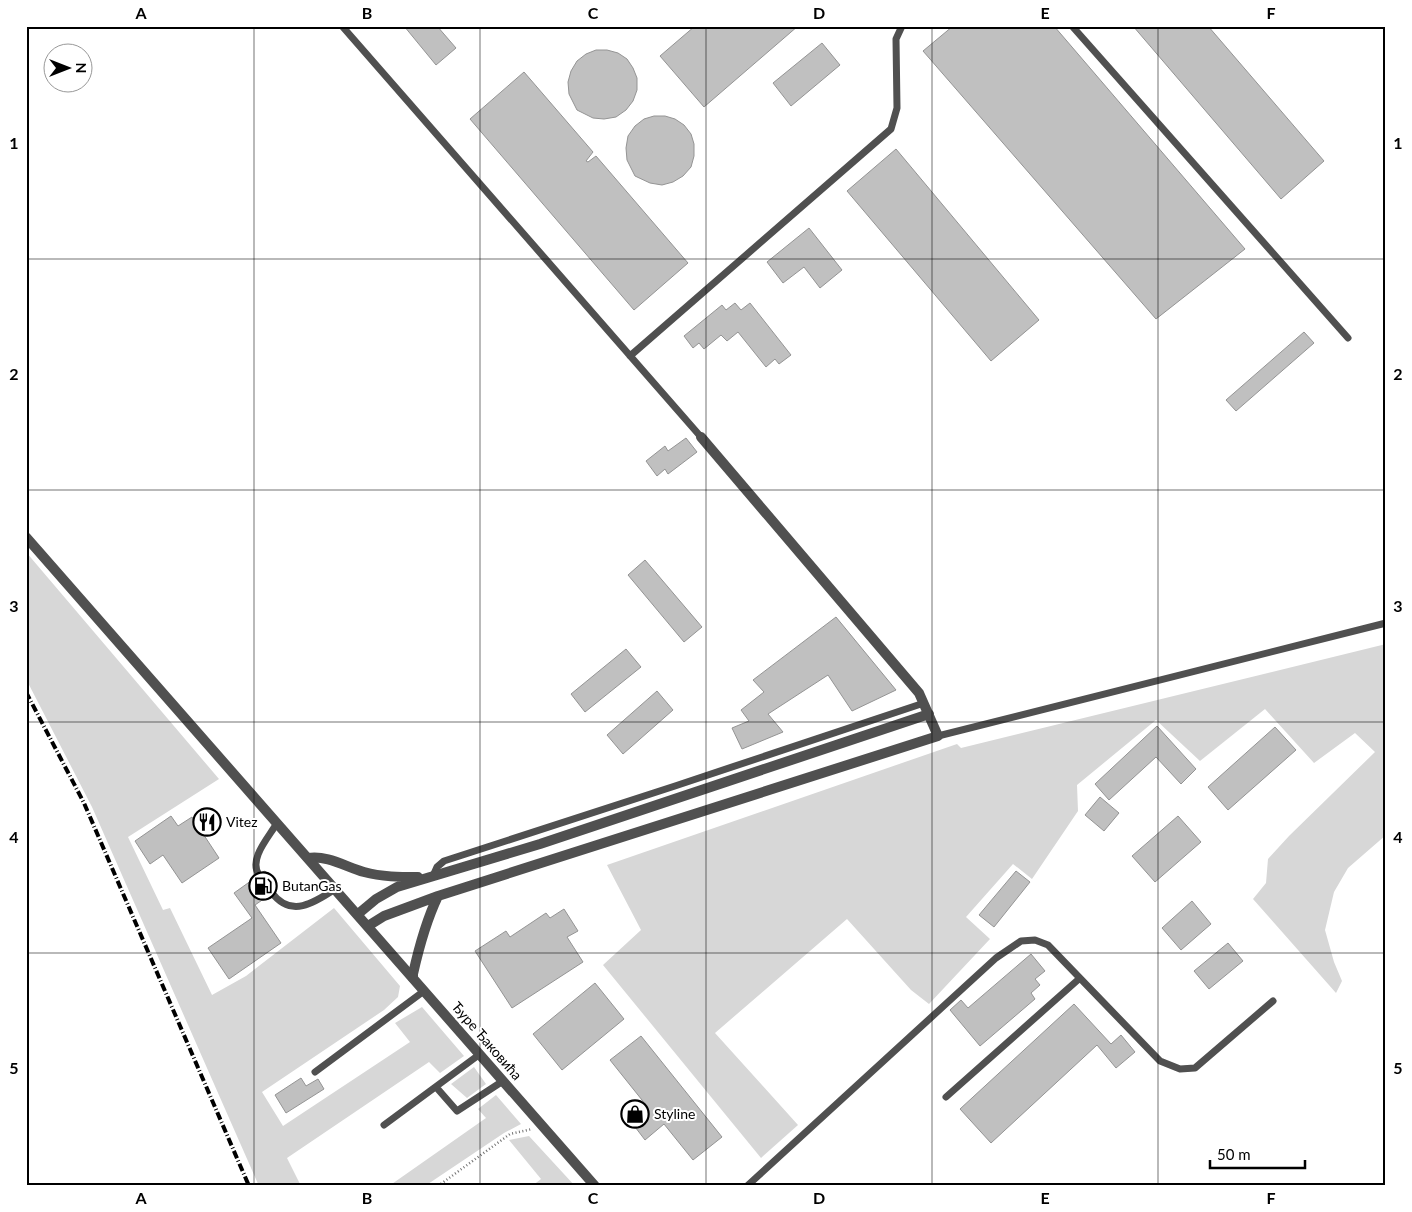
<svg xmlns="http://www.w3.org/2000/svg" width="1412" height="1212" viewBox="0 0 1412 1212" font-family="Lato,sans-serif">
<rect width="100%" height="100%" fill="#fff"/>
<path fill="#d7d7d7" d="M26,552L219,779L128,837L163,910L170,908L212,995L246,976L334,908L400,986L398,997L384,1010L262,1092L283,1126L410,1042L395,1023L422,1007L464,1056L440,1073L429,1062L287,1158L301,1186H259L92,807L26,679Z
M1386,644V835L1348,868L1334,892L1325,930L1334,962L1342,981L1336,993L1253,899L1266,883L1268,859L1289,836L1375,752L1355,733L1314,763L1265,709L1200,761L1156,720L1077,785L1078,811L1032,879L1013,864L966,917L990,939L929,1004L911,990L847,919L715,1033L798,1125L761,1158L603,965L641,930L607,865L957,744L961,748Z
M474,1067L486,1084L467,1098L451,1084Z
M496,1095L521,1124L504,1133L425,1186H389L486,1118L478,1109Z
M529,1136L575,1186H532L541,1179L509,1140Z"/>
<path fill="#c0c0c0" stroke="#949494" d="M404,26H437L456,48L436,65Z
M695,26H798L704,107L660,56Z
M953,26H1054L1245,249L1156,319L923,51Z
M1133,26H1208L1324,161L1281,199Z
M822,43L840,65L791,106L773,83Z
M596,50H607L618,53L627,59L633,68L637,78V90L633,101L626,110L616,117L604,119L593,118L577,110L569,94L568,82L571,71L577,61L586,54Z
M524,72L593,152L586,161L588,162L596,156L688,263L634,310L470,119Z
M654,116H665L675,119L684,125L691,134L694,144V156L691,167L683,176L673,182L662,185L650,183L635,176L627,160L626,148L628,136L635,126L644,119Z
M896,149L1039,320L991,361L847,191Z
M809,228L842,270L820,288L804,267L783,283L767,262Z
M735,303L741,310L750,303L791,355L779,364L775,359L766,367L738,332L727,341L721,335L704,349L699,343L693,348L684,336L722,305L726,310Z
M1304,332L1314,343L1236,411L1226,400Z
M686,438L697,452L668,474L665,469L657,476L646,461L665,446L668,451Z
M645,560L702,627L684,642L628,575Z
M836,617L896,690L852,711L828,675L768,714L783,732L742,749L732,728L749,721L741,710L764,692L753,680Z
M626,649L641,667L585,712L571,694Z
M657,691L673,710L623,754L607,735Z
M1157,726L1196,769L1181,784L1156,757L1109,800L1095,784Z
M1275,727L1296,750L1228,810L1208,787Z
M1100,797L1119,813L1104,831L1085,815Z
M171,816L178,826L192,817L219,858L182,883L163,855L150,864L135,841Z
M1178,816L1201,842L1155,882L1132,856Z
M265,871L277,888L269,889L267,892L268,896L255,905L281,943L229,979L208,948L252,918L234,893L255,878L258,880H262L264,876L263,872Z
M1016,871L1030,882L994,927L979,915Z
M1192,901L1211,924L1181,950L1162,928Z
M564,909L578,931L567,937L583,962L512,1008L475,951L506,931L510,937L546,913L550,918Z
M1228,943L1243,961L1209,989L1194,971Z
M1031,954L1045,971L1035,979L1040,985L1031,993L1035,999L980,1046L950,1010L961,1000L968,1008Z
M595,983L624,1019L562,1070L533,1034Z
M1074,1004L1111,1044L1121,1035L1135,1052L1116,1068L1097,1045L991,1143L960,1109Z
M641,1036L722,1137L693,1160L664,1124L645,1140L629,1119L646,1105L610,1060Z
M301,1078L306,1086L318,1079L324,1089L286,1113L275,1095Z"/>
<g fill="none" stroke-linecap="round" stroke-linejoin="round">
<path stroke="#727272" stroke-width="2.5" stroke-dasharray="1 2.5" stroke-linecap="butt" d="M438,1186L510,1134L532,1129"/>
<path stroke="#505050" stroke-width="7" d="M342,26L701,437
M1072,26L1348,338
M630,356L891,129L897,108L896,39L902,26
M938,736L1386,623
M259,875C248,859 269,837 277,823
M433,876L437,867L444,861L675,786L924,703
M272,893C291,918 314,903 335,889
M315,1072L424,991
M436,1087L457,1111L503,1081
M946,1097L1080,978
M384,1125L480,1054
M747,1186L996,958L1021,941L1035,940L1048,945L1160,1061L1180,1069L1195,1068L1273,1001"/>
<path stroke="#505050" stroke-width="10" d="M308,858C328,855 346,867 364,872C382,877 400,877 418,877
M358,914L376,899L397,887L540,844L929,714
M368,926L384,916L438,896L938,736L919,693L701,437
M413,978V974C419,947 426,921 438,896"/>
<path stroke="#505050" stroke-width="10" d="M26,537L595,1186"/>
<path stroke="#000" stroke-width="4" stroke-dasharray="8 2.5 1 2.5" stroke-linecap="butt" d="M26,692L84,803L249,1186"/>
</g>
<path fill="none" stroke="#000" stroke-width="1" stroke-opacity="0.55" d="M254,26V1186M480,26V1186M706,26V1186M932,26V1186M1158,26V1186M26,259H1386M26,490H1386M26,722H1386M26,953H1386"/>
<defs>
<g id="restaurant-ring" transform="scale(1.4375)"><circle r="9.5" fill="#fff" stroke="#000" stroke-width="1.5"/><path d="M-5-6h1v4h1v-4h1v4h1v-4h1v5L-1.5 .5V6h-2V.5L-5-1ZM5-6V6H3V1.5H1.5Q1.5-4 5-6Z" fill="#000"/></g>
<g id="fuel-ring" transform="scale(1.4375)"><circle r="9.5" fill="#fff" stroke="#000" stroke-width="1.5"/><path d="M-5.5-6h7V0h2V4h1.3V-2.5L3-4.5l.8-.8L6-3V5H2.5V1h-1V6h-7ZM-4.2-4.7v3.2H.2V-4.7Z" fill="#000"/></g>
<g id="shop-ring" transform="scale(1.4375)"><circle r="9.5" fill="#fff" stroke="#000" stroke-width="1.5"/><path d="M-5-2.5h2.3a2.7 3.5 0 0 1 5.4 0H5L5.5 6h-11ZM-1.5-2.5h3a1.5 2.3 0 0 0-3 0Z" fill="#000"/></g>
</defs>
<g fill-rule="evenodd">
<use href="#restaurant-ring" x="207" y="822"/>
<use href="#fuel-ring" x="263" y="886"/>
<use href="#shop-ring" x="635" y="1114"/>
</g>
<g text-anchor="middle" stroke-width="4" stroke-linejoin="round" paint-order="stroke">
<g font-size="14" fill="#000" stroke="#fff" text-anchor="start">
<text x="226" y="827">Vitez</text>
<text x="282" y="891">ButanGas</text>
<text x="654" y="1119">Styline</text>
</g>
<g font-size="14" fill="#000" stroke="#fff">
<text transform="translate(487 1041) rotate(49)" y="5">Ђуре Ђаковића</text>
</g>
</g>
<rect width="1412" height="1212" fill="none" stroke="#ffffff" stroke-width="55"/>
<g transform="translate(68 68) rotate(90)"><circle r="24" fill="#ffffff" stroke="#999999"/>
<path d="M0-4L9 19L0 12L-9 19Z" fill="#000000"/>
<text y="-8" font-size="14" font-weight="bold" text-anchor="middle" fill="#000000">N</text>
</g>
<path d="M1210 1160v8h95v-8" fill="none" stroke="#000000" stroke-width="2.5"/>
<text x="1217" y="1160" font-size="15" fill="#000000" stroke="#ffffff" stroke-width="4" paint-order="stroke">50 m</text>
<rect x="28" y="28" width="1356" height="1156" fill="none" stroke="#000" stroke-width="2"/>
<g font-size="16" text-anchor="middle" font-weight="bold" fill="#000">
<text x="141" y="19">A</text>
<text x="367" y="19">B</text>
<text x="593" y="19">C</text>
<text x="819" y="19">D</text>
<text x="1045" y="19">E</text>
<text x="1271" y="19">F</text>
<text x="14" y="149">1</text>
<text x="1398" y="149">1</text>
<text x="14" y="380">2</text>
<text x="1398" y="380">2</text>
<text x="14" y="612">3</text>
<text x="1398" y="612">3</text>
<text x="14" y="843">4</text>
<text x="1398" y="843">4</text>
<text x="14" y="1074">5</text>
<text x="1398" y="1074">5</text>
<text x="141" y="1204">A</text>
<text x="367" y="1204">B</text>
<text x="593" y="1204">C</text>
<text x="819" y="1204">D</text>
<text x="1045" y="1204">E</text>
<text x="1271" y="1204">F</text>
</g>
</svg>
